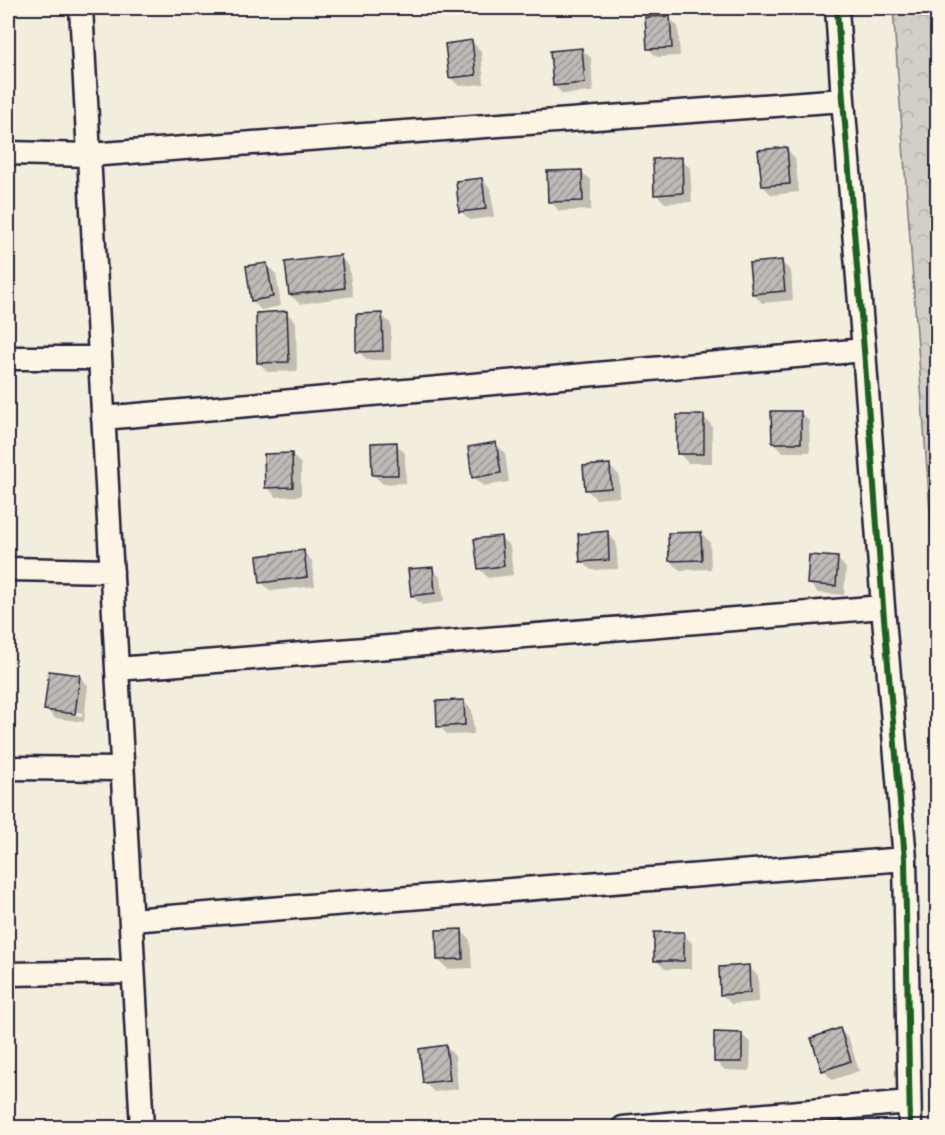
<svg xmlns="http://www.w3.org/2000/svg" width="945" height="1135" viewBox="0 0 945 1135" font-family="Delius,sans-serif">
<defs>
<pattern id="forest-crowns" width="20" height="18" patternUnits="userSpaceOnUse" patternTransform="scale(1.5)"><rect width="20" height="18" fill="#d4cfc6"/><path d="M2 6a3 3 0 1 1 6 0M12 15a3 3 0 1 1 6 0" fill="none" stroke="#b6b1ab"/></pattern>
<pattern id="building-hatch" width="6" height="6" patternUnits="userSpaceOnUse" patternTransform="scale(1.5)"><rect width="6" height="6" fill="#bfbab6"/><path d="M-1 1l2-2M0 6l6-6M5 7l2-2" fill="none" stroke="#9b9795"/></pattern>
</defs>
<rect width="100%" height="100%" fill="#f3edde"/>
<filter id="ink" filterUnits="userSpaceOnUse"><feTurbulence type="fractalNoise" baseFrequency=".0167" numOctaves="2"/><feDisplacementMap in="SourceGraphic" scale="12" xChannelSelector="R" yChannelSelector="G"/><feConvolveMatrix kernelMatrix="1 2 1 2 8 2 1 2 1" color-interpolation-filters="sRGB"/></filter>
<g filter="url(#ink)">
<path fill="url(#forest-crowns)" stroke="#7b7880" stroke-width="1.5" d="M893,8H937V605Z"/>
<path fill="#0003" fill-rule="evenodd" d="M669,17L678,27L680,56L657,57L648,48Z
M472,42L481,51L484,84L459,86L450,77Z
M581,49L591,58L593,92L563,94L554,85Z
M786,148L795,158L799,192L772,195L763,186Z
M681,159L690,168L692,202L665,203L656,194Z
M581,171L591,180V210L559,211L550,201Z
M482,180L491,189L494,217L470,220L461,211Z
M340,257L349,266L353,296L300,304L290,295Z
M781,262L791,271L793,300L762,303L753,293Z
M267,265L276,274L281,306L261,310L252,300Z
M287,313L296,322L297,371L268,372L259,363Z
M382,315L391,324V360H367L358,351Z
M800,412L809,421L810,452H783L773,443Z
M703,416L712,426V463H688L679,453Z
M396,444L405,453L406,483L383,484L374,475Z
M496,444L505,453L509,482L483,486L474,477Z
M292,455L301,464V496L276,497L267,487Z
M609,466L619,475L620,497L596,499L587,490Z
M607,533L616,542L618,569L591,570L582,561Z
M701,533L710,542L711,569L680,570L670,561Z
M500,537L510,546L513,575L488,578L479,568Z
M303,552L312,561L315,586L271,591L261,582Z
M837,558L846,568L844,595L818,593L809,583Z
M432,568L441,578L444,602L422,605L412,596Z
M79,676L88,685L84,722L55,718L46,709ZM54,709L83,713L82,716L54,712Z
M463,701L472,710L474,734L448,735L439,726Z
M461,930L470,940L472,968L448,969L438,960Z
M683,934L692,943V969H665L656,960Z
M749,967L758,976L759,1002L731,1004L722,994Z
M839,1029L849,1039L859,1071L832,1080L823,1070Z
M741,1034L751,1043L750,1071L725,1070L715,1061Z
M446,1047L455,1056L458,1089L434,1092L424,1082Z"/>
<path fill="url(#building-hatch)" stroke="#22223b" stroke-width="1.5" d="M670,16L672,48L647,49L645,17Z
M472,40L476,75L449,78L445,44Z
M582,48L585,83L553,86L550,51Z
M787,147L790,184L762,186L758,150Z
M682,157L683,193L654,195L653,159Z
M582,170L583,201L548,202L547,171Z
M482,178L486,209L459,212L456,181Z
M341,255L345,288L289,295L285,262Z
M782,260L785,291L752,294L749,263Z
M267,263L273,297L251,301L246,266Z
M287,311L289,362L257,363L256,313Z
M382,313L383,351L356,352V314Z
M771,411H801V443H772Z
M677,415H704V454H677Z
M397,442L398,475H372L371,443Z
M496,442L501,473L472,478L468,447Z
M292,453L293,487L265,488L264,454Z
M610,464L611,488L585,490L583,466Z
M608,531L609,560L580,562L578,534Z
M701,532L702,560L669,561L668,533Z
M501,536L504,566L478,569L474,539Z
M304,550L307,577L260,583L257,556Z
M809,555L838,557L836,586L807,584Z
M433,567L435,593L411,596L408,569Z
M49,671L80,675L75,714L44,710Z
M464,700L465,725L437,727L436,701Z
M462,929L463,959L437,960L436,930Z
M654,932H684V961H654Z
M749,965L750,993L720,995L719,967Z
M840,1028L851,1061L822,1071L811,1038Z
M714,1032L742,1033V1062H714Z
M446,1045L450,1080L423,1083L419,1049Z"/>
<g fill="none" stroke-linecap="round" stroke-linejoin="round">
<g stroke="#22223b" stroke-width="27">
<path id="minor" d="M81,8L142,1128
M837,8L843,100L864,350L883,607L905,859L910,1128
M8,153L89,155L843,100
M8,358H100
M103,418L864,350
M8,569L112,571
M117,669L883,607
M8,768L122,769
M131,920L905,859
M8,974L133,972
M623,1128L909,1102"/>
</g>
<use href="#minor" stroke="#fcf5e5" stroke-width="22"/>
<g stroke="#fcf5e5" stroke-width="10">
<path id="cycleway" d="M837,8L843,100L864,350L883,607L905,859L910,1128"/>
</g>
<use href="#cycleway" stroke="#1b5e20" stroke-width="6"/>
</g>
</g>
<rect width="945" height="1135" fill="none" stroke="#fcf5e5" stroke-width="30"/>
<rect x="15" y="15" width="915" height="1105" fill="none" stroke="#22223b" stroke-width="2" filter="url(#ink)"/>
</svg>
